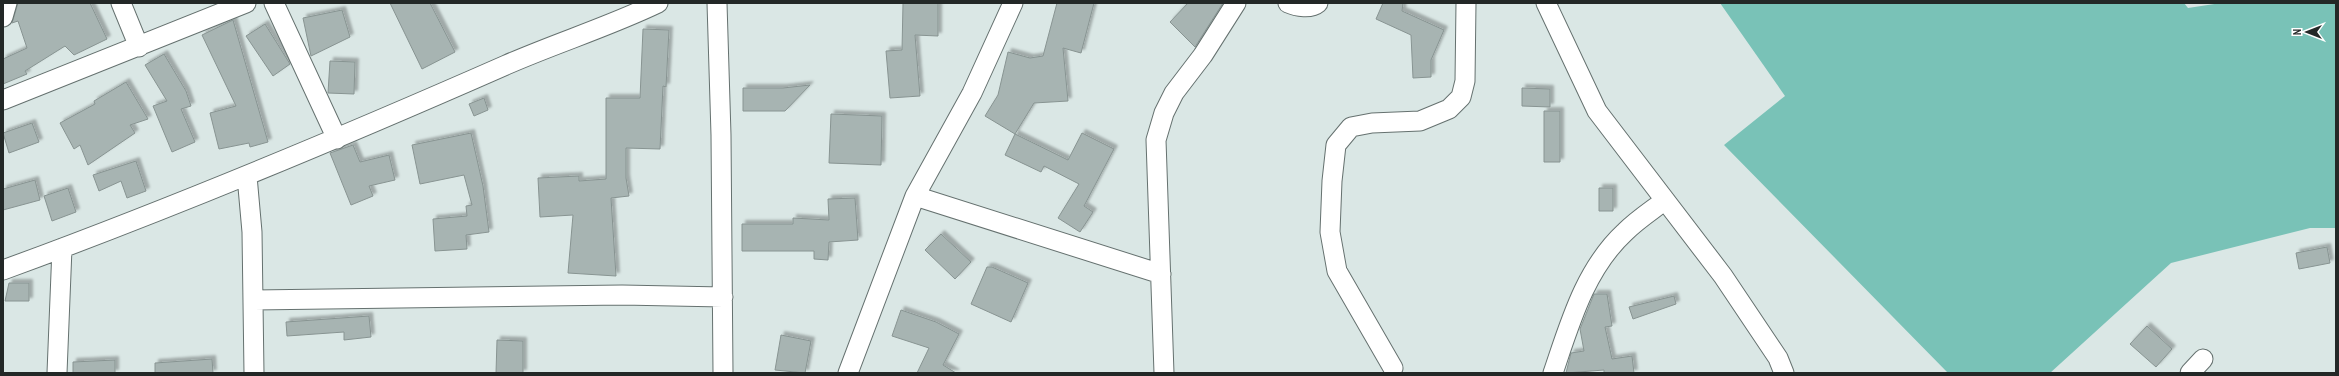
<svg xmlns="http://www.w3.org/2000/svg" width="2339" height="376" viewBox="0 0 2339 376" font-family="'PT Sans Narrow',sans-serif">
<defs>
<filter id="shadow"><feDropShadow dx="3.5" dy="-3.5" stdDeviation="1" flood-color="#0004"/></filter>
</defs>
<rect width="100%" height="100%" fill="#dae7e5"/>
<path fill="#79c2b7" d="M1720,3H2184L2188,8L2221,3H2336V228H2310L2171,263L2050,373H1948L1724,145L1785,96Z"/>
<path fill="#a7b4b2" stroke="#889492" filter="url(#shadow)" d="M18,3H90L107,39L74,55L65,46L25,71L27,74L3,84V59L27,48L18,21L12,23Z
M390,3H430L455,52L422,69Z
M903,3H938V36L915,35L920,96L890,98L886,51L902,50Z
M1057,3H1094L1081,53L1063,48L1068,101L1034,103L1015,134L985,116L998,95L1008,52L1030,58L1043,56Z
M1188,3H1223L1195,47L1170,22Z
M1383,3H1403L1402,11L1444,30L1431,60V77L1413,78L1411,35L1376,19Z
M342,10L350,37L311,56L303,18Z
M233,20L268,142L250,147L249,143L219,149L210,113L236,106L202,35Z
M265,24L290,64L273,76L246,36Z
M643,29L669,30L666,87L663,86L660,149L626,148V178L629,196L611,198L616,276L568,273L573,215L540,217L538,178L579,176V181L606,179V98H640Z
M164,54L186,91L191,106L181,109L195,142L172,152L153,106L167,101L145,65Z
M330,61L355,62L354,94L328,93Z
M126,82L148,119L130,125L135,133L88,165L80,145L74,149L60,123L95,104L94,101Z
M810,85L785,111H743V88H783Z
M1522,88L1550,89V107L1522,106Z
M484,98L488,110L474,116L469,104Z
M1544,111H1560V162H1544Z
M831,114L882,116L881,165L829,163Z
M32,123L39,142L9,153L3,133Z
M471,133L483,186L489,232L466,235L467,249L435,251L433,219L467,216L466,206L472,205L464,175L420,184L412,145Z
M1082,133L1114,149L1084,206L1093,212L1080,232L1058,218L1079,184L1044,166L1041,172L1005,155L1015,134L1068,160Z
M353,145L360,162L389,155L395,180L369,186L373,196L351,205L330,153Z
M136,161L146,191L127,198L121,181L99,191L93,175Z
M35,180L40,200L3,210V189Z
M68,188L76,212L52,221L44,196Z
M1599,188H1613V211H1599Z
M855,198L858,240L829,242L828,260L814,259V251H742V224H793V218L829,220L828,199Z
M941,234L971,262L955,279L925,250Z
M2327,247L2330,263L2299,269L2296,253Z
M987,267H992L1028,283L1011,322L971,304Z
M9,283H29V301H5Z
M1594,294H1607L1612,326L1605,327L1612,359L1632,356L1634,373H1604V370L1566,373L1571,353L1584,351L1580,329Z
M1674,296L1676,304L1633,319L1629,307Z
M901,310L936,322L959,334L943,365L956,373H917L929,348L892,336Z
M369,316L371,337L344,340V332L287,336L286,322Z
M2147,326L2172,349L2156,367L2130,344Z
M781,335L811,341L805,373L775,370Z
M497,340L523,341V373H496Z
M212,359L213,373H155V363Z
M115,360V373H73V362Z"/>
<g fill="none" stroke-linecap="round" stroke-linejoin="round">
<g stroke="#65716f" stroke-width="21">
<path id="minor" d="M121,3L139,47
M274,3L337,139
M717,3L721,135L723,373
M1288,3C1297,7 1311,9 1318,3
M1546,3L1597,111L1723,276L1778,358L1784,373
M3,17L7,3
M3,100L246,3
M247,176L252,232L254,373
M915,196L1161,274
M3,270C173,208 340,138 506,65C556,43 608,27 658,3
M254,300L622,295L723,297
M1393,368L1337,271L1330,232L1332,181L1336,145L1351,127L1372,123L1420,121L1449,109L1461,97L1465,81L1466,3
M57,373L62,248
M848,373L915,196L972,93L1013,3
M1164,373L1156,140L1164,113L1174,93L1203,55L1236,3
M1553,373C1570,323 1585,269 1625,232C1637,220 1651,211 1664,201
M2190,373L2203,359"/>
</g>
<use href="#minor" stroke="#fff" stroke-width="19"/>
</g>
<rect width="2339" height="376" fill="none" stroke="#232827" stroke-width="8"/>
<g transform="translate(2307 32) rotate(270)" stroke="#ffffff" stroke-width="3" paint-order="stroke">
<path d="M0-3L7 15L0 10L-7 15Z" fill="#232827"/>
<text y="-6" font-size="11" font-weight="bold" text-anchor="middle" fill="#232827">N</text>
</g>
</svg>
